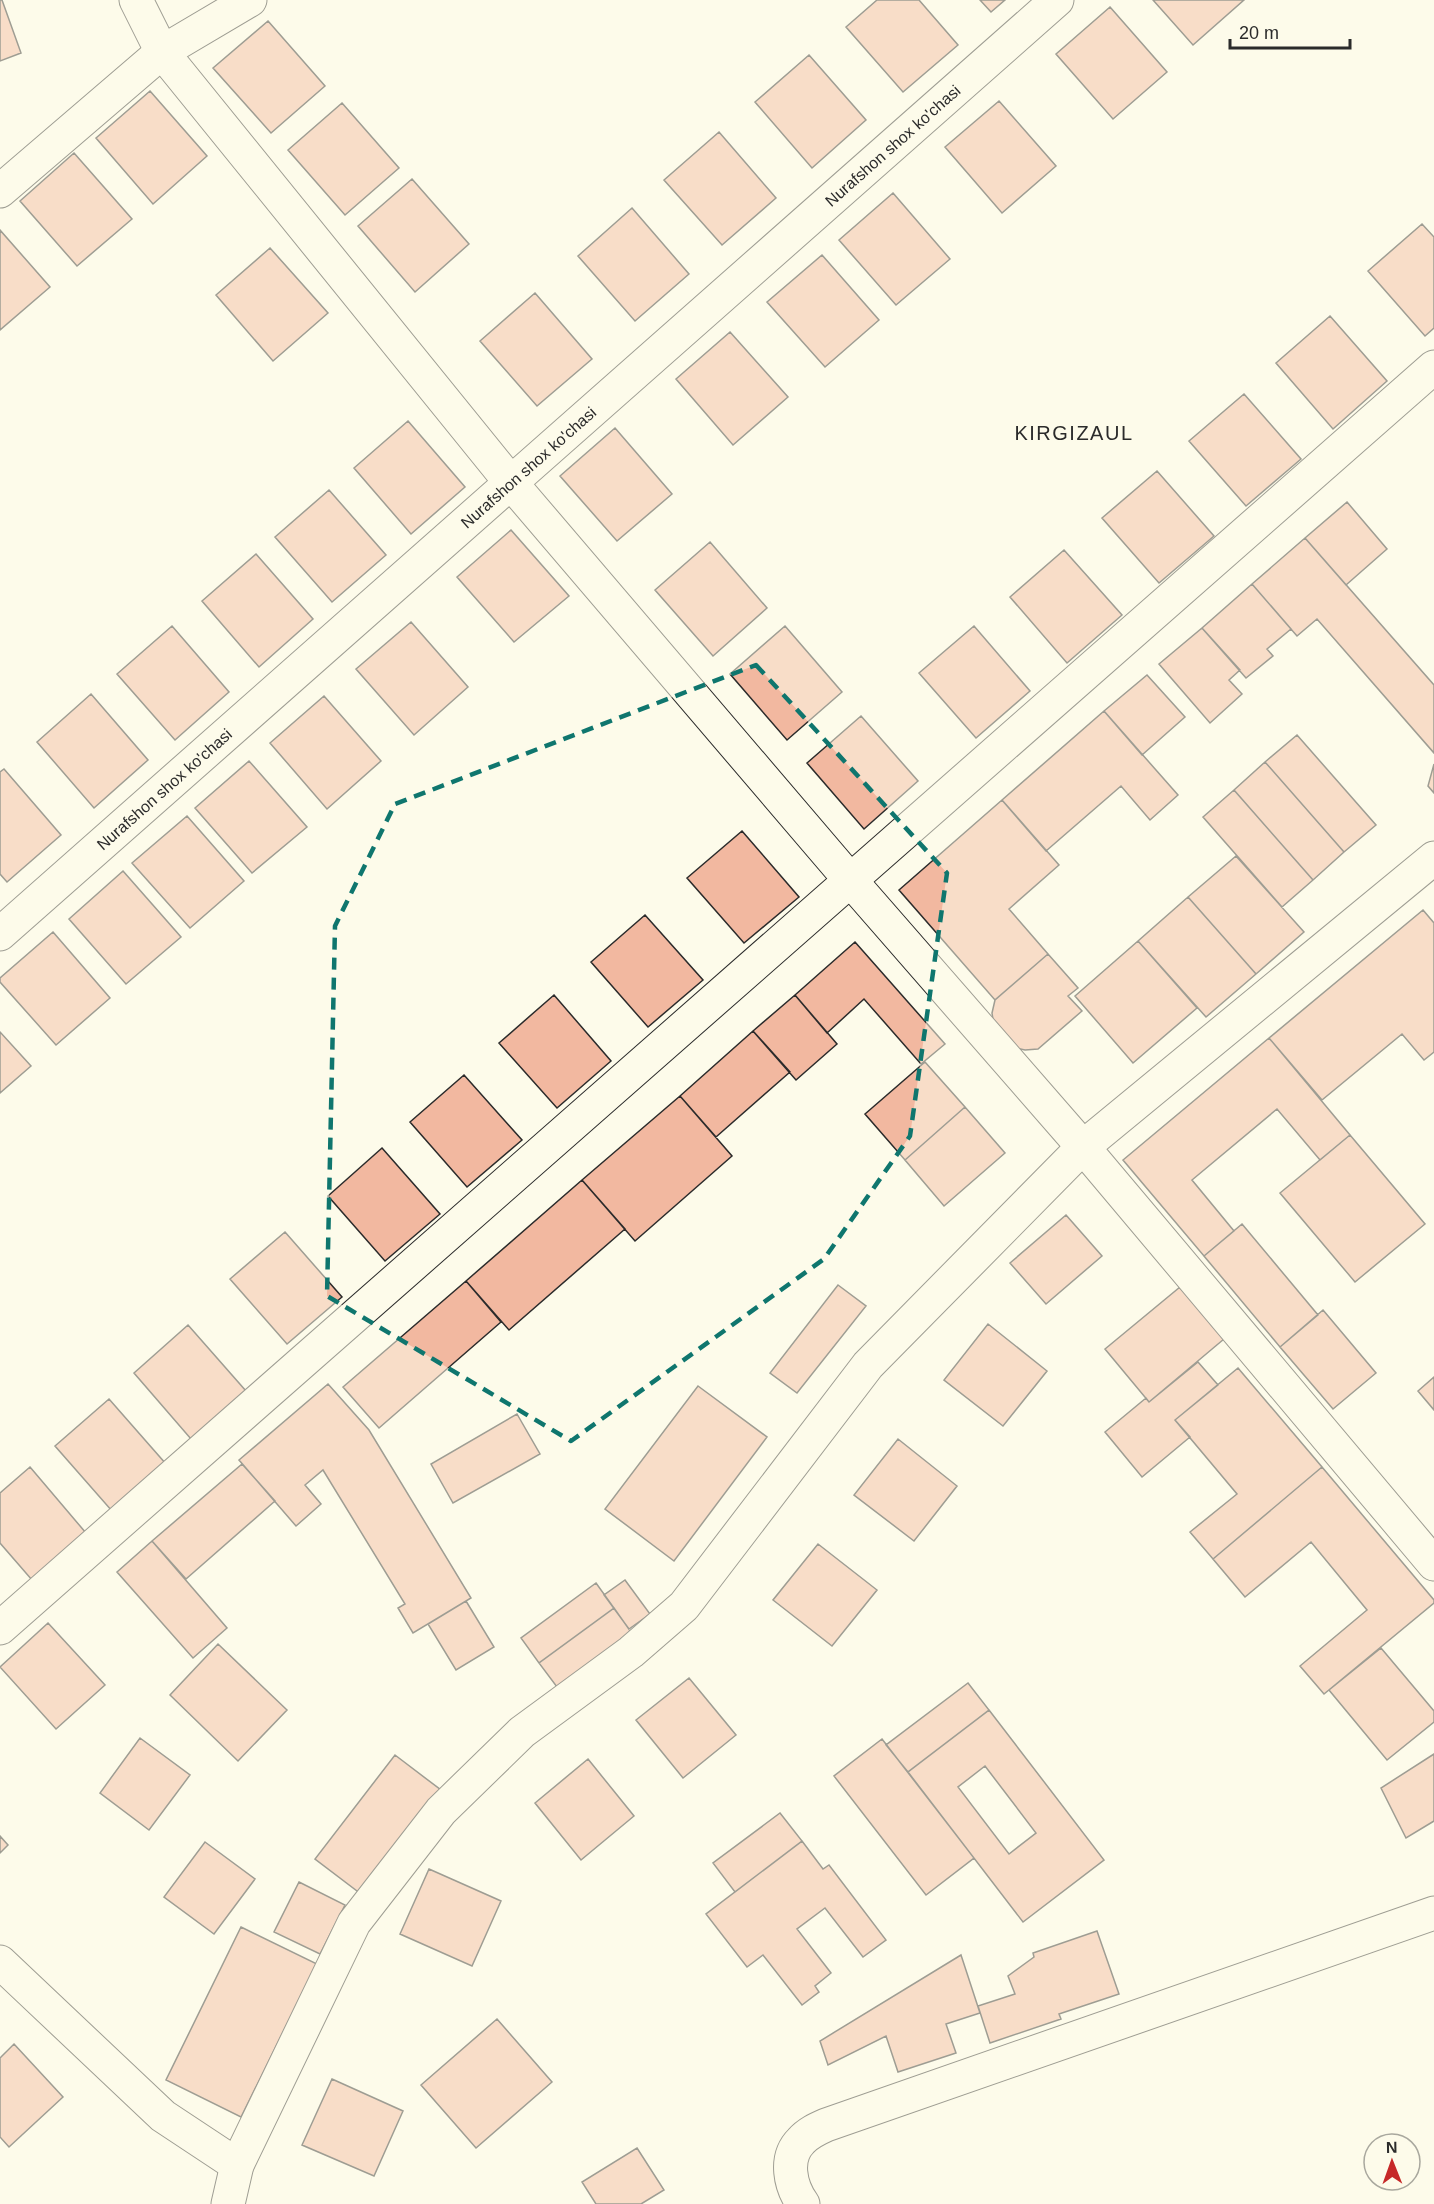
<svg xmlns="http://www.w3.org/2000/svg" width="1434" height="2204" viewBox="0 0 1434 2204" font-family="Arial,sans-serif">
<rect width="100%" height="100%" fill="#fdfbea"/>
<path fill="#f2b8a0" stroke="#2b2b2b" stroke-width="1.5" fill-rule="evenodd" d="M0,0H2L21,53L0,61Z
M877,0H919L958,45L903,92L846,27Z
M980,0H1005L991,12Z
M1153,0H1244L1193,45Z
M1110,7L1167,72L1113,119L1056,54Z
M268,21L325,86L271,133L213,68Z
M809,55L866,120L812,168L755,102Z
M150,91L207,156L153,204L96,138Z
M999,101L1056,166L1002,213L945,147Z
M342,103L399,168L345,215L288,150Z
M719,132L776,198L722,245L664,180Z
M74,153L132,219L77,266L20,201Z
M412,179L469,244L415,292L358,226Z
M893,193L950,259L896,305L839,240Z
M632,208L689,274L635,321L578,256Z
M1422,224L1434,237V328L1425,336L1368,271Z
M0,230L50,287L0,330Z
M270,248L328,313L273,361L216,295Z
M822,255L879,320L825,367L767,302Z
M535,293L592,359L537,406L480,341Z
M1330,316L1387,381L1333,429L1276,363Z
M730,332L788,397L733,445L676,379Z
M1244,394L1301,459L1246,506L1189,441Z
M408,421L465,487L411,534L354,468Z
M615,428L672,494L617,541L560,476Z
M1157,471L1214,536L1159,583L1102,518Z
M329,490L386,555L332,602L275,537Z
M1347,502L1387,549L1346,585L1305,538Z
M511,530L569,596L514,642L457,577Z
M1305,538L1434,685V753L1317,619L1297,636L1252,584Z
M710,542L767,608L713,656L655,590Z
M1064,550L1122,615L1067,663L1010,597Z
M256,554L313,619L259,667L202,601Z
M1252,584L1291,629L1267,649L1273,656L1246,678L1202,628Z
M411,622L468,687L414,735L356,669Z
M172,626L229,692L175,740L117,674Z
M785,626L842,692L787,740L730,674Z
M974,626L1030,691L976,738L919,673Z
M1202,628L1240,670L1229,680L1242,694L1210,723L1159,664Z
M1147,675L1185,717L1142,755L1104,711Z
M91,694L148,760L94,808L37,742Z
M324,696L381,761L327,809L270,743Z
M1104,711L1178,795L1150,820L1121,786L1046,851L1002,800Z
M861,716L918,781L864,829L807,763Z
M1297,735L1376,825L1344,852L1265,762Z
M249,761L307,827L252,873L195,808Z
M1265,762L1344,852L1313,880L1234,790Z
M1434,764V793L1428,786Z
M4,769L61,835L7,882L0,874V772Z
M1234,790L1313,880L1282,907L1203,817Z
M1002,800L1059,865L1009,909L1048,954L995,1000L899,890Z
M187,816L244,881L190,928L132,863Z
M742,831L799,897L744,943L687,878Z
M1236,856L1304,932L1256,974L1188,897Z
M123,871L181,937L126,984L69,919Z
M1188,897L1256,974L1206,1017L1138,941Z
M1423,910L1434,923V1052L1424,1060L1402,1034L1322,1100L1269,1038Z
M645,915L703,980L648,1027L591,962Z
M53,932L110,998L56,1045L0,982V978Z
M1138,941L1197,1008L1133,1063L1075,996Z
M855,942L945,1044L921,1064L864,999L827,1033L795,995Z
M1048,954L1078,988L1068,996L1082,1011L1038,1049L1025,1050L1012,1047L994,1026L992,1013L995,1000Z
M554,995L611,1061L557,1108L499,1043Z
M795,995L837,1044L796,1080L753,1031Z
M753,1031L790,1072L716,1137L680,1096Z
M0,1032L31,1066L0,1093Z
M1269,1038L1350,1135L1320,1160L1277,1109L1192,1180L1234,1231L1204,1256L1123,1160Z
M925,1062L965,1107L905,1160L865,1114Z
M464,1075L522,1140L467,1187L410,1122Z
M680,1096L732,1156L635,1241L582,1180Z
M965,1107L1005,1153L944,1206L905,1160Z
M1350,1135L1425,1224L1355,1282L1280,1193Z
M382,1148L440,1214L385,1261L328,1196Z
M582,1180L625,1229L509,1330L466,1281Z
M1066,1215L1102,1256L1046,1304L1010,1263Z
M1242,1224L1318,1315L1280,1347L1204,1256Z
M285,1232L342,1297L287,1344L230,1279Z
M466,1281L501,1322L379,1428L343,1387Z
M838,1285L866,1306L797,1393L770,1373Z
M1180,1287L1224,1339L1149,1402L1105,1349Z
M1323,1310L1376,1373L1333,1409L1280,1347Z
M988,1324L1047,1371L1003,1426L944,1380Z
M188,1325L246,1391L191,1439L134,1373Z
M1198,1362L1218,1385L1175,1420L1190,1437L1142,1477L1105,1432L1146,1398L1149,1402Z
M1238,1368L1322,1467L1213,1559L1190,1532L1237,1494L1175,1420Z
M1434,1377V1410L1418,1391Z
M328,1384L369,1430L471,1598L413,1633L398,1608L405,1604L323,1470L305,1485L321,1504L296,1526L239,1460Z
M698,1386L767,1437L674,1561L605,1509Z
M109,1399L166,1464L112,1511L55,1446Z
M517,1414L540,1454L453,1503L431,1464Z
M898,1439L957,1486L914,1541L854,1495Z
M242,1464L275,1501L186,1579L152,1541Z
M30,1467L86,1533L32,1580L0,1543V1493Z
M1322,1467L1434,1600V1603L1324,1694L1300,1666L1367,1610L1311,1542L1245,1597L1213,1559Z
M152,1541L227,1628L193,1658L117,1572Z
M818,1544L877,1590L832,1646L773,1600Z
M625,1580L650,1614L629,1629L604,1595Z
M596,1583L614,1608L539,1663L521,1638Z
M466,1601L494,1647L456,1670L428,1624Z
M614,1608L631,1632L557,1687L539,1663Z
M48,1623L105,1685L56,1729L0,1667Z
M218,1644L287,1710L238,1761L170,1695Z
M1381,1648L1434,1711V1722L1387,1760L1329,1690Z
M689,1678L736,1735L683,1778L636,1720Z
M968,1683L989,1710L908,1772L886,1745Z
M989,1710L1104,1860L1023,1922L908,1772ZM985,1766L1036,1833L1009,1854L958,1787Z
M140,1738L190,1775L149,1830L100,1793Z
M882,1739L974,1858L926,1895L834,1776Z
M1434,1754V1821L1406,1838L1381,1788Z
M395,1755L441,1790L361,1894L315,1859Z
M588,1759L634,1816L581,1860L535,1803Z
M780,1813L802,1841L735,1892L713,1863Z
M0,1836L8,1845L0,1853Z
M802,1841L823,1869L829,1865L886,1940L863,1957L825,1908L797,1929L831,1973L815,1986L819,1992L802,2005L763,1955L747,1967L706,1914Z
M205,1842L255,1879L214,1934L164,1897Z
M429,1869L501,1901L472,1966L400,1934Z
M299,1882L345,1905L320,1954L274,1932Z
M241,1927L317,1964L241,2117L166,2080Z
M1097,1931L1119,1994L1059,2014L1061,2019L990,2043L978,2006L1015,1994L1008,1976L1034,1957L1033,1953Z
M961,1955L980,2013L946,2024L956,2053L898,2072L886,2036L828,2065L820,2041Z
M497,2019L552,2082L476,2148L421,2085Z
M14,2044L63,2097L9,2147L0,2137V2058Z
M332,2079L403,2111L374,2176L302,2145Z
M637,2148L664,2190L641,2204H596L582,2182Z"/>
<g fill="none" stroke-linecap="round" stroke-linejoin="round">
<g stroke="#2b2b2b" stroke-width="35">
<g id="minor">
<path d="M136,0L162,52L512,484L851,881L1083,1147L1434,1564"/>
<path d="M0,191L162,52L250,0"/>
<path id="s1" d="M0,934L1057,0"/>
<path d="M0,1628L1434,367"/>
<path d="M0,1962L163,2116L237,2165"/>
<path d="M228,2204L237,2165L354,1923L441,1811L522,1732L631,1652L684,1606L868,1365L1083,1147L1434,858"/>
<path d="M803,2204C790,2186 784,2158 801,2141C808,2133 817,2129 826,2125L1434,1913"/>
</g>
</g>
<use href="#minor" stroke="#fdfbea" stroke-width="33"/>
</g>
<path d="M0 0H1434V2204H0ZM756,665L947,873L910,1136L824,1259L571,1441L327,1296L335,926L395,804Z" fill="#fdfbea" fill-opacity=".55" fill-rule="evenodd"/>
<path fill="none" stroke="#0f766e" stroke-width="4.5" stroke-dasharray="12 8" stroke-linejoin="round" d="M756,665L947,873L910,1136L824,1259L571,1441L327,1296L335,926L395,804Z"/>
<g text-anchor="middle" stroke-width="4.5" stroke-linejoin="round" paint-order="stroke">
<g font-size="16" fill="#2b2b2b" stroke="#fdfbea">
<text dy="6" stroke="none"><textPath href="#s1" startOffset="1191">Nurafshon shox ko'chasi</textPath></text>
<text dy="6" stroke="none"><textPath href="#s1" startOffset="705">Nurafshon shox ko'chasi</textPath></text>
<text dy="6" stroke="none"><textPath href="#s1" startOffset="219">Nurafshon shox ko'chasi</textPath></text>
</g>
<g font-size="20" letter-spacing="1.5" fill="#2b2b2b" stroke="#fdfbea">
<text x="1074" y="440">KIRGIZAUL</text>
</g>
</g>
<g transform="translate(1392 2162) rotate(359)"><circle r="28" fill="#fdfbea" stroke="#a9a89e" stroke-width="1.5"/>
<path d="M0-4.5L10 22L0 15L-10 22Z" fill="#c62828"/>
<text y="-9" font-size="16" font-weight="bold" text-anchor="middle" fill="#2b2b2b">N</text>
</g>
<path d="M1230 39v9h120v-9" fill="none" stroke="#2b2b2b" stroke-width="3"/>
<text x="1239" y="39" font-size="18" fill="#2b2b2b" stroke="#fdfbea" stroke-width="4.5" paint-order="stroke">20 m</text>
</svg>
